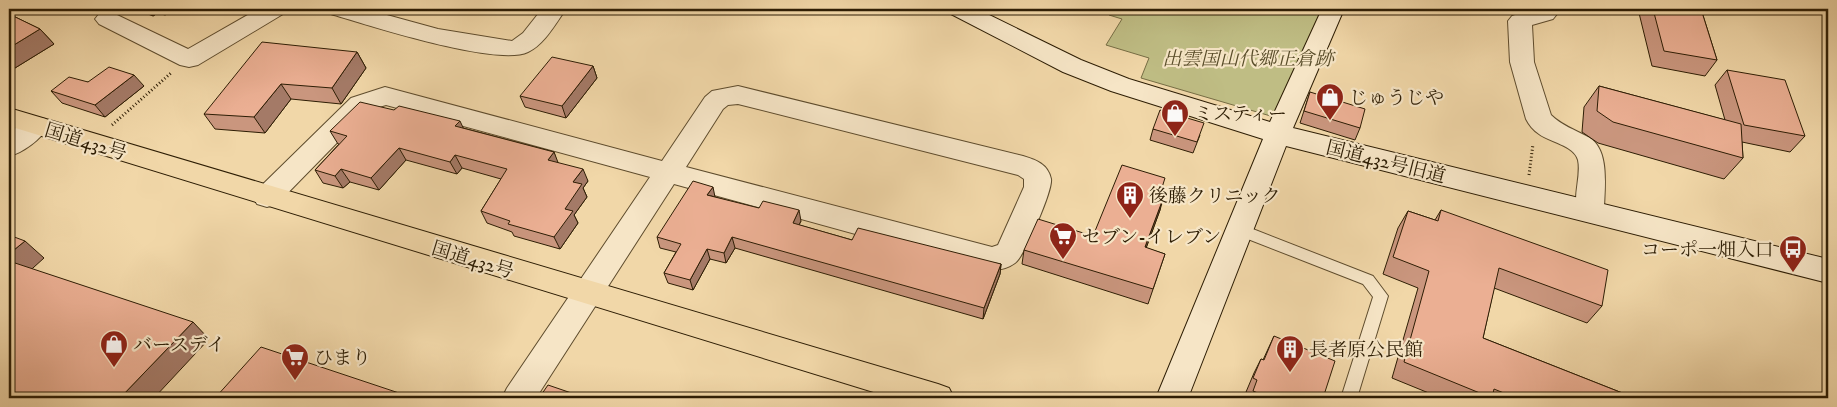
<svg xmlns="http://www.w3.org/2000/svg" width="1837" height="407" viewBox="0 0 1837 407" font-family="'IM FELL DW Pica','Noto Serif JP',serif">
<rect width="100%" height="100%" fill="#f1d7a8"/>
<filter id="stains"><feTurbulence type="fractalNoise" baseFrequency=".004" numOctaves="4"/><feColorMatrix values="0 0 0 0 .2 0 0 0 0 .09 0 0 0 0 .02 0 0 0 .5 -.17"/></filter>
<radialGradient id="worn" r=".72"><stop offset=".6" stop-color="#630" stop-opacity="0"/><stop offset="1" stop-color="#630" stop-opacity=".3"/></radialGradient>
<path fill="#bfbd84" stroke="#766d44" d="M1109,9H1325L1297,75L1274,117L1141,78L1149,58L1106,45L1122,19L1109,15Z"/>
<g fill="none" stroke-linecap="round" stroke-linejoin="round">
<g stroke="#5e4c2d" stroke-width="2">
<path id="lane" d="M1240,224L1373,276L1388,296L1357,398H1341L1373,297L1363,284L1235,234L1233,230L1235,226Z"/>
</g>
<g stroke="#5e4c2d" stroke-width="2">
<path id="street" d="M258,9H287L283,14L198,65L189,67L180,65L99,24L95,19L99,14L107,11L115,14L188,49Z
M327,9H365L438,29L512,41L523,33L542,9H566C556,23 544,45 528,52C497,67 368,25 331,14Z
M1533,9H1555L1557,14L1553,19L1532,25L1534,62L1551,115C1561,125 1575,130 1588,137C1611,149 1604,190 1604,211L1600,219L1590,222L1580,219C1570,200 1582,178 1578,160C1574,145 1549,142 1539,134C1533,130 1529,125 1526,119L1510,62L1508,21L1512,16Z
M738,86L1023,156C1036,160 1048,164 1051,179C1053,190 1024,257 1015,263C1007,269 996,271 986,270L674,184L536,398H502L507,388L650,177L386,105L369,110L277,204L267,207L257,204L253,197L257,190L351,98L385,87L662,161L705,97L712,91ZM738,104L1018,175L1024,179V187L998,245L992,247L686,167L723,109L728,105Z
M36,117L45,119L49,126C41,139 23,153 9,156V133L27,119Z"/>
</g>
<g stroke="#2d1d04" stroke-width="2">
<path id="secondary" d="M947,9H977L1081,60L1129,79L1270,122L1322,9H1344L1293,128L1828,259V283L1286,146L1188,398H1156L1263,139L1111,91L1063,72L951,14Z"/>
</g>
<g stroke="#2d1d04" stroke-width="2">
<path id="highway" d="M9,108L938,384L949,388L954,398H893L9,126Z"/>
</g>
<path stroke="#2d1d04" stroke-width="3" stroke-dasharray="1 2.5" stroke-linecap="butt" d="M112,125L171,73
M1529,175L1533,144"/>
<use href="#lane" fill="#f6e5c6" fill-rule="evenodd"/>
<use href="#street" fill="#f6e5c6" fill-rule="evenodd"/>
<use href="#secondary" fill="#f6e5c6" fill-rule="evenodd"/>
<use href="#highway" fill="#f1d7a8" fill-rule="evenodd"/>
</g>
<path fill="#ca967e" stroke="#2d1d04" d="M135,9H174L165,15L158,13L153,16Z
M1638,9H1701L1717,60L1705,76L1652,66Z
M9,14L40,29L54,44L15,68L9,65Z
M357,52L366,68L341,104L291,99L265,133L215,129L204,114Z
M593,66L597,78L566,118L525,107L520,96Z
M1727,70L1805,136L1790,152L1742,142L1743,158L1724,179L1598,143L1582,132L1584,107L1599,86L1725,120L1715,85Z
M88,82L144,86L105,117L62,103L51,91Z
M1310,92L1360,128L1355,140L1300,123Z
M463,128L554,152L557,162L588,181L583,188L587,197L574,215L578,223L560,249L514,236L512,232L487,223L481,211L501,179L462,168L457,174L406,160L379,190L350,182L343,188L323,183L315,170L339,144H338L330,131Z
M1153,129L1200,135L1193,153L1150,140Z
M1161,195L1160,210L1146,248L1165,254L1148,304L1022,264L1024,250L1093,236Z
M715,197L801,221L799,225L852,240L1001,264L1000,274L983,319L735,248L726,263L710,259L693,290L668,283L664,273L676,252L660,248L657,237Z
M1828,203V257H1826L1823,208Z
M1441,210L1602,306L1587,323L1494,288L1483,338L1635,398H1441L1392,378L1418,288L1383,274L1398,228L1408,211L1435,220Z
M1274,336L1323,398H1248L1250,394L1246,392L1254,373L1261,359L1263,360Z"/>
<path fill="#a47a67" stroke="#2d1d04" d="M147,9H155L158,13L153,16Z
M160,9H174L165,15Z
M40,29L54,44L15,68L9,61V48Z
M357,52L366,68L341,104L332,88Z
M593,66L597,78L566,118L562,106Z
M134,75L144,86L105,117L95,105Z
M281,84L291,99L265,133L254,117Z
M460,121L466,134L455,126Z
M399,148L406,160L379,190L371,178Z
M554,152L559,165L548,160Z
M455,155L462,168L457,174L450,162Z
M341,169L350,182L343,188L335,176Z
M583,169L588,181L583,188L587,197L574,215L578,223L560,249L554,237L565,209L573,182Z
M713,187L715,197L707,195Z
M1164,196L1160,210L1141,262L1145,247Z
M799,210L801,221L794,234L793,223Z
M732,237L735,248L726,263L724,253Z
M25,241L44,258L23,277L9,264V254Z
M707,249L710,259L693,290L690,280Z
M1001,264L1000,274L983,319L984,308Z
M193,322L209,339L154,398H120Z"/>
<path fill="#ebaf93" stroke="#2d1d04" d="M1653,9H1701L1717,60L1664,51Z
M9,14L40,29L9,48Z
M262,42L357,52L332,88L281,84L254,117L204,114Z
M552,57L593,66L562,106L520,96Z
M109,67L134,75L95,105L51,91L69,77L88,82Z
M1727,70L1785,80L1805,136L1744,125Z
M1599,86L1741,124L1743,158L1613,122L1597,111Z
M1310,92L1365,109L1360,128L1304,111Z
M360,102L394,110L399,106L460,121L455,126L554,152L548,160L583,169L573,182L582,184L565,209L573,211L554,237L508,224L510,221L481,211L507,169L455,155L450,162L399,148L371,178L341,169L335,176L315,170L347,136L330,131Z
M1160,110L1204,123L1197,142L1153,129Z
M1122,165L1165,178L1160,194L1164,196L1145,247L1165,254L1153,289L1024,250L1038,219L1093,236Z
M693,181L713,187L707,195L759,208L763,201L799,210L793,223L852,240L858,228L1001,264L984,308L732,237L724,253L707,249L690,280L664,273L681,244L657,237Z
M1441,210L1608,270L1602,306L1499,268L1483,338L1635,398H1516L1494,389L1492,398L1404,362L1429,271L1393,257L1408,211L1438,221Z
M9,235L25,241L9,254Z
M9,261L193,322L120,398H9Z
M1274,336L1335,361L1323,398H1270L1253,391L1257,380L1253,378L1261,359L1264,360Z
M261,347L414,398H215Z
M548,385L586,398H539Z"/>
<defs>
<g id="shop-pin" transform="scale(1.4375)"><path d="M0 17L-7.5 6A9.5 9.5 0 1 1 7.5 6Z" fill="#8f2418" stroke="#f6e5c6"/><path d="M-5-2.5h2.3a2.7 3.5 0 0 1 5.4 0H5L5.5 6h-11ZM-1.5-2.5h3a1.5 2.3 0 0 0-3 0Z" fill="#fff"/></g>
<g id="building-pin" transform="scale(1.4375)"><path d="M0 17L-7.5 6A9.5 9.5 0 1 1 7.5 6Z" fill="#8f2418" stroke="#f6e5c6"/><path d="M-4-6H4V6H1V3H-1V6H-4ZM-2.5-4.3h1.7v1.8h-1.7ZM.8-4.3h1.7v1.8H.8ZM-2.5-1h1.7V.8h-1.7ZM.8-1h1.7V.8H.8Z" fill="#fff"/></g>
<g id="supermarket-pin" transform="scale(1.4375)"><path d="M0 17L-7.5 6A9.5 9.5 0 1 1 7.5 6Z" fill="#8f2418" stroke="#f6e5c6"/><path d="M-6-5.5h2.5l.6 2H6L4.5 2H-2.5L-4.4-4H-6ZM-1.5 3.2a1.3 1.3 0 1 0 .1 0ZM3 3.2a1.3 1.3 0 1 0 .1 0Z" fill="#fff"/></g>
<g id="bus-pin" transform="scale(1.4375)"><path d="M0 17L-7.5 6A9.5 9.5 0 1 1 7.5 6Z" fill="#8f2418" stroke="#f6e5c6"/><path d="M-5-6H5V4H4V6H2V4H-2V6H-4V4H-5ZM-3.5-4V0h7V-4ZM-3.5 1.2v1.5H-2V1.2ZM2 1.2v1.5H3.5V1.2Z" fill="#fff"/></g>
</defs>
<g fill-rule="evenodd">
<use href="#shop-pin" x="1330" y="97"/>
<use href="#shop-pin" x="1175" y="113"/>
<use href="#building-pin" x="1130" y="195"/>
<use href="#supermarket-pin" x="1063" y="236"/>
<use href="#bus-pin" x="1793" y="249"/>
<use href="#shop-pin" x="114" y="344"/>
<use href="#building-pin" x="1290" y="349"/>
<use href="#supermarket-pin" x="295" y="357"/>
</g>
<g text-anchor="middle" stroke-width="4.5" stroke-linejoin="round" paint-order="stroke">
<g font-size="19" font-style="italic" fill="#594d2a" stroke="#f6e5c6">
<text x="1248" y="65">出雲国山代郷正倉跡</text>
</g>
<g font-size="19" fill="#2d1d04" stroke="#f6e5c6" text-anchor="start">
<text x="1349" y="104">じゅうじや</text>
<text x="1194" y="120">ミスティー</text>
<text x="1149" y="202">後藤クリニック</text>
<text x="1082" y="243">セブン-イレブン</text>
<text x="1774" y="256" text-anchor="end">コーポ一畑入口</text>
<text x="133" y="351">バースデイ</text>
<text x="1309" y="356">長者原公民館</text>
<text x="314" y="364">ひまり</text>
</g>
<g font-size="19" fill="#2d1d04" stroke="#f6e5c6">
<text transform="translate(86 141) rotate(17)" y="7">国道432号</text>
<text transform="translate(1386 161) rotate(14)" y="7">国道432号旧道</text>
<text transform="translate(473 259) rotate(17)" y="7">国道432号</text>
</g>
</g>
<rect width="1837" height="407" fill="none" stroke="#f1d7a8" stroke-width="30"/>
<rect x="10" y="10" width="1817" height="387" fill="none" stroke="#2d1d04" stroke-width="2.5"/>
<rect x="15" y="15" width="1807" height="377" fill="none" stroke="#2d1d04"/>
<rect width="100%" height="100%" filter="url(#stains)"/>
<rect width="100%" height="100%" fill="url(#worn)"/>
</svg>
